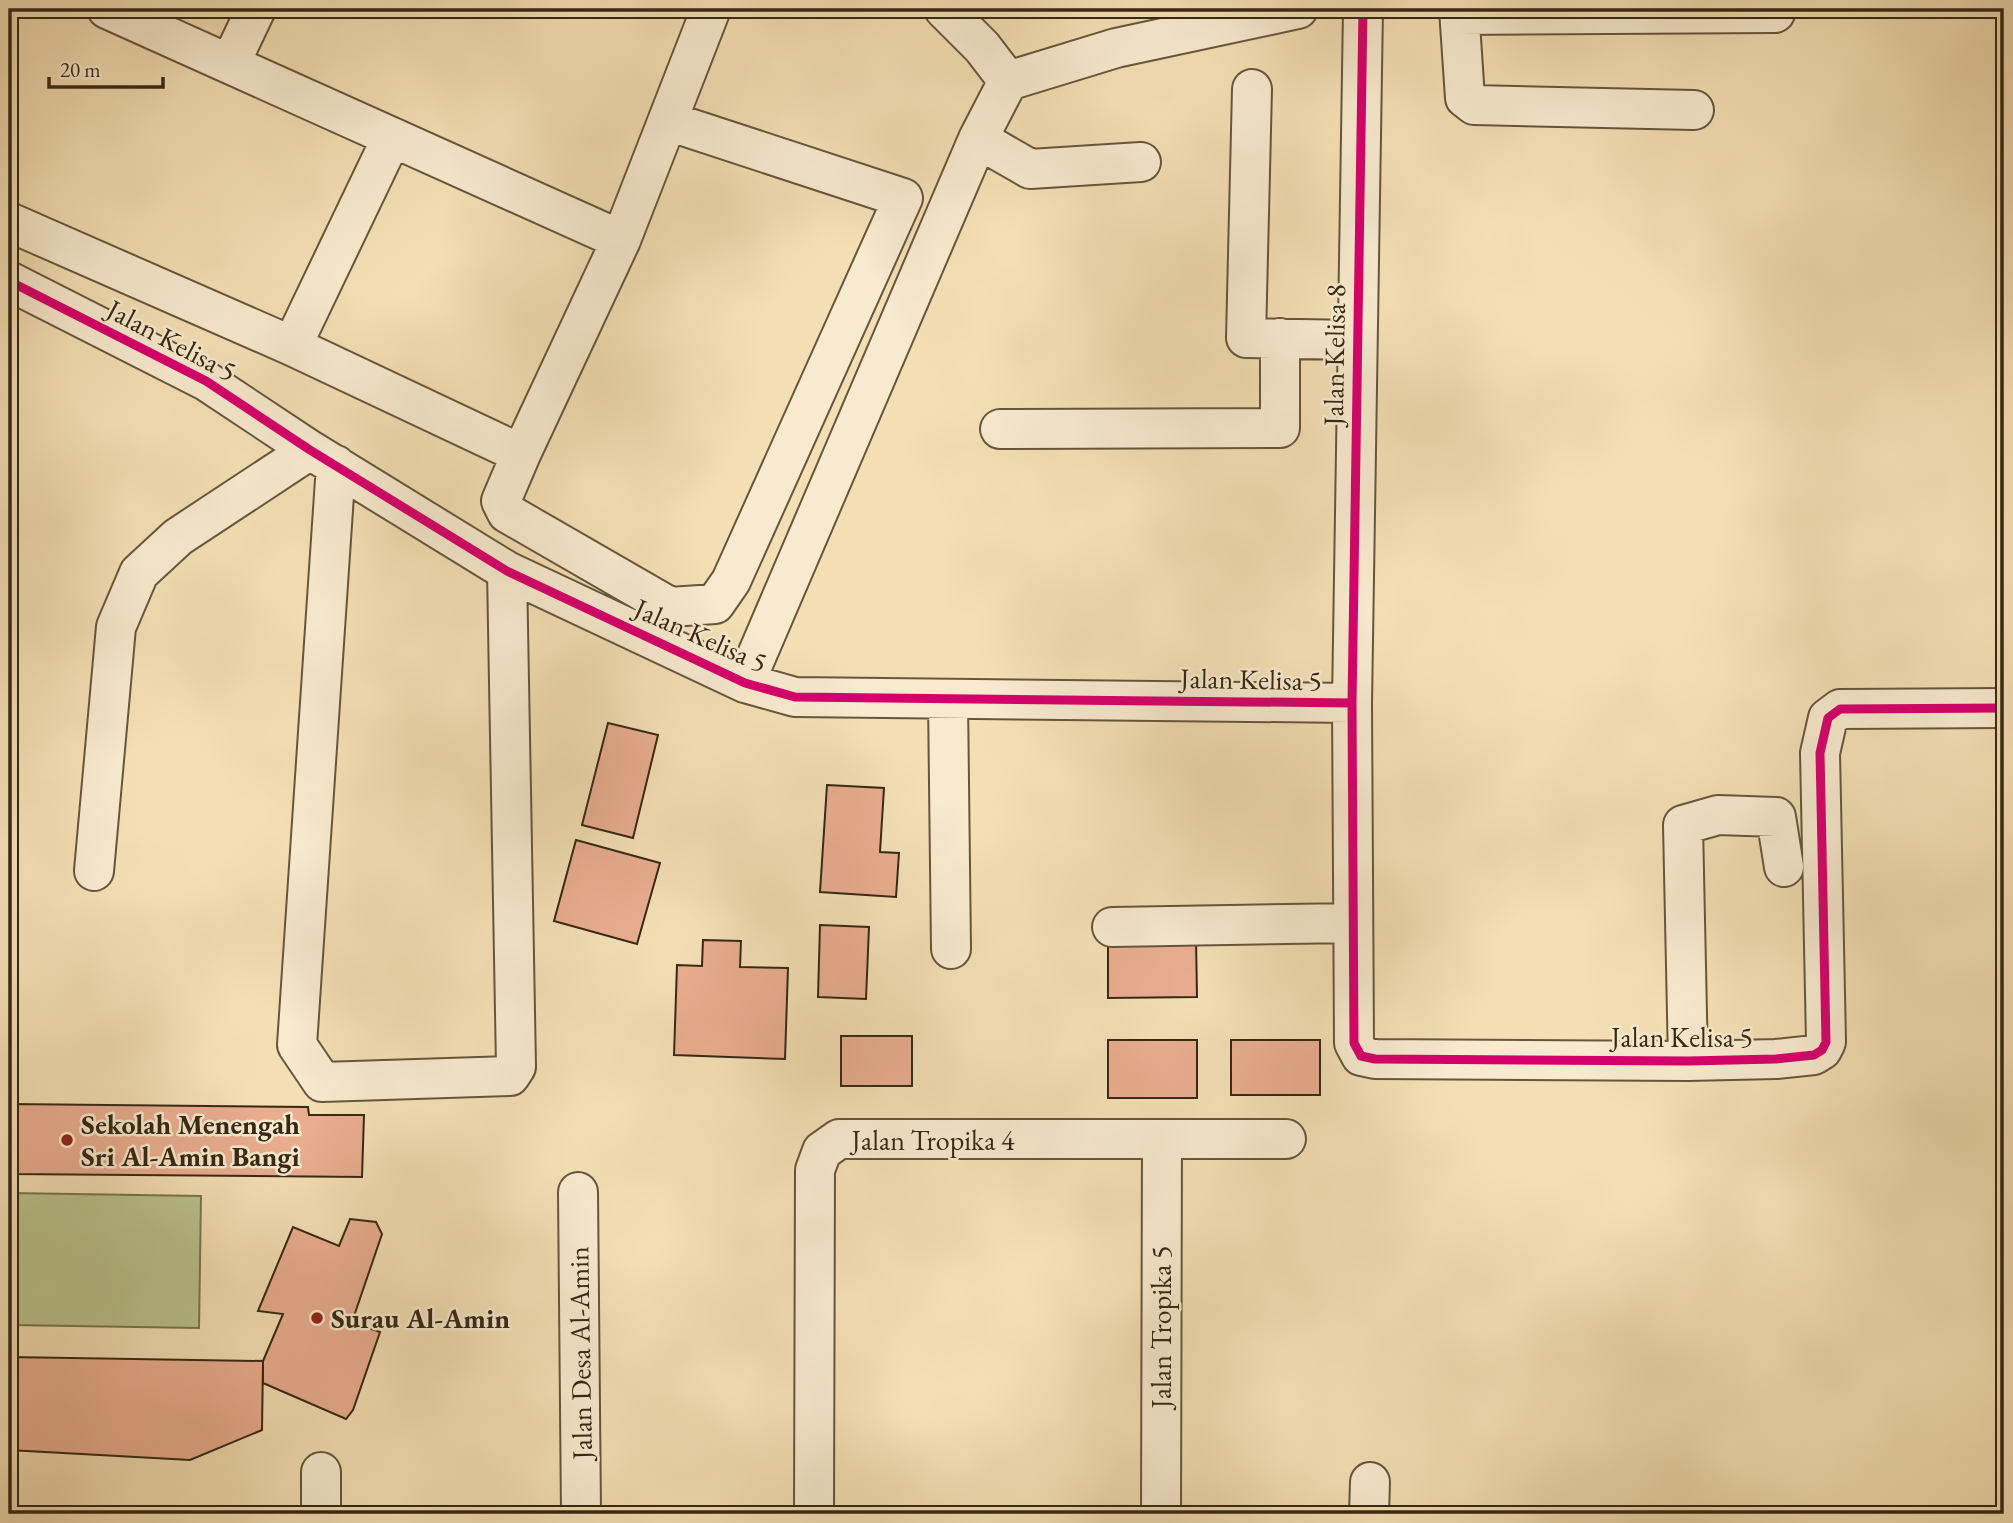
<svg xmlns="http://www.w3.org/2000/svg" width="2013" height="1523" viewBox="0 0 2013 1523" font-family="'EB Garamond',serif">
<rect width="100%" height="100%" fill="#f4dfb5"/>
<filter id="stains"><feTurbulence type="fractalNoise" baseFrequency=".00286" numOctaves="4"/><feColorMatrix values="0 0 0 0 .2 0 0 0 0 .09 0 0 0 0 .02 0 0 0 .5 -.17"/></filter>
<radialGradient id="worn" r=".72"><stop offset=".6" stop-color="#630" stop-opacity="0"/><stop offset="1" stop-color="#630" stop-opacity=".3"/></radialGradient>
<path fill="#bac28e" stroke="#787551" stroke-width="2" d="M9,1193L201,1196L199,1328L9,1325Z"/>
<path fill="#e9ae90" stroke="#362814" stroke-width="2" d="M608,723L658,735L633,838L582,825Z
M827,785L884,788L880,852L899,853L896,897L820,892Z
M576,840L660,863L637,944L554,921Z
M820,925L869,927L866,999L818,997Z
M1108,937H1196L1197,997L1108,998Z
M703,940L741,941L740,967L788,968L785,1059L674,1055L677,965L702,966Z
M841,1036H912V1086H841Z
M1108,1040H1197V1098H1108Z
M1231,1040H1320V1095H1231Z
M9,1104L308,1107L309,1115H364L362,1177L9,1174Z
M350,1219L376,1222L382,1234L352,1322L380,1332L353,1410L346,1419L263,1383V1361L283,1314L258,1311L293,1227L339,1246Z
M9,1357L263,1361L262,1430L190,1460L9,1450Z"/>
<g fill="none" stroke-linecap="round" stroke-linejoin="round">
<g stroke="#66563c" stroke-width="42">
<path id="minor" d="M107,9L621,240
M944,9L982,47L1008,81
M1363,9L1352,703L1354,1043L1361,1056L1375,1059L1688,1061L1776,1059L1814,1055L1822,1050L1826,1042L1820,753L1828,718L1840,709L2004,708
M1459,9L1465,98L1474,105L1694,110
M1459,15L1775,13
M230,64L256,9
M1008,81L1116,48L1298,9
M1252,89L1246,338L1357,340
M668,121L903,198L731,581L715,604L670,607L507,513L501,501L521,454L621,240L711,9
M978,139L1030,169L1141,162
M9,222L292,346L521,454
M9,281L206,381L310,450L507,571L745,683L795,697L1352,703
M292,346L392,137
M1000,429L1280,428V338
M336,465L297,1045L322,1082L510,1076L516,1067L507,571
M745,683L978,139L1008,81
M948,699L951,949
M94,871L116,627L139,573L178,537L310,450
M1112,927L1352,923
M1688,1061L1683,825L1718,815L1776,817L1784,867
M578,1192L581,1514
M321,1472V1514
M814,1514L815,1170L822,1151L839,1139H1286
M1161,1514L1162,1140
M1369,1514L1370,1482"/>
</g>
<use href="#minor" stroke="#f8eacf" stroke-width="38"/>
<g stroke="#f8eacf" stroke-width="13">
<path id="cycleway" d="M1363,9L1352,703L1354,1043L1361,1056L1375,1059L1688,1061L1776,1059L1814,1055L1822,1050L1826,1042L1820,753L1828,718L1840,709L2004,708
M9,281L206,381L310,450L507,571L745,683L795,697L1352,703"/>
</g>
<use href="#cycleway" stroke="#d6006c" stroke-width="9"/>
</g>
<g fill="#8f2418" stroke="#f8eacf" stroke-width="2.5">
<circle cx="67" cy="1140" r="7"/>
<circle cx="317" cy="1318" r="7"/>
</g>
<g text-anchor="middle" stroke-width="5" stroke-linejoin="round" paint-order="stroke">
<g font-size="28" fill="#362814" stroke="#f8eacf">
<text transform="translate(172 340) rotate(28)" y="10">Jalan Kelisa 5</text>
<text transform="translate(1334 355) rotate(-89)" y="10">Jalan Kelisa 8</text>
<text transform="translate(701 635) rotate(24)" y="10">Jalan Kelisa 5</text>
<text transform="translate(1251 679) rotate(1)" y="10">Jalan Kelisa 5</text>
<text x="1682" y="1047">Jalan Kelisa 5</text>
<text x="933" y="1150">Jalan Tropika 4</text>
<text transform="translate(1161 1327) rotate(-90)" y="10">Jalan Tropika 5</text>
<text transform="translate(580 1353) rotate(-91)" y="10">Jalan Desa Al-Amin</text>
</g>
<g font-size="28" font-weight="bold" fill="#362814" stroke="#f8eacf" text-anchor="start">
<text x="81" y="1134">Sekolah Menengah<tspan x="81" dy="32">Sri Al-Amin Bangi</tspan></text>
<text x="331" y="1328">Surau Al-Amin</text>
</g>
</g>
<rect width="2013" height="1523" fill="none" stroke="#f4dfb5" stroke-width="35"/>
<rect x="10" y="10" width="1992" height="1502" fill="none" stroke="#362814" stroke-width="3.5"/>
<rect x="18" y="18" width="1978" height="1488" fill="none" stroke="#362814" stroke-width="2"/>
<path d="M49 77v10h114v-10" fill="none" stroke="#362814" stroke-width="3.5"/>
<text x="60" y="77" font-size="21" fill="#362814" stroke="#f8eacf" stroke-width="5" paint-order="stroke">20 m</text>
<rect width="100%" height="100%" filter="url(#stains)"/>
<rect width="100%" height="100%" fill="url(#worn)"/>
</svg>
